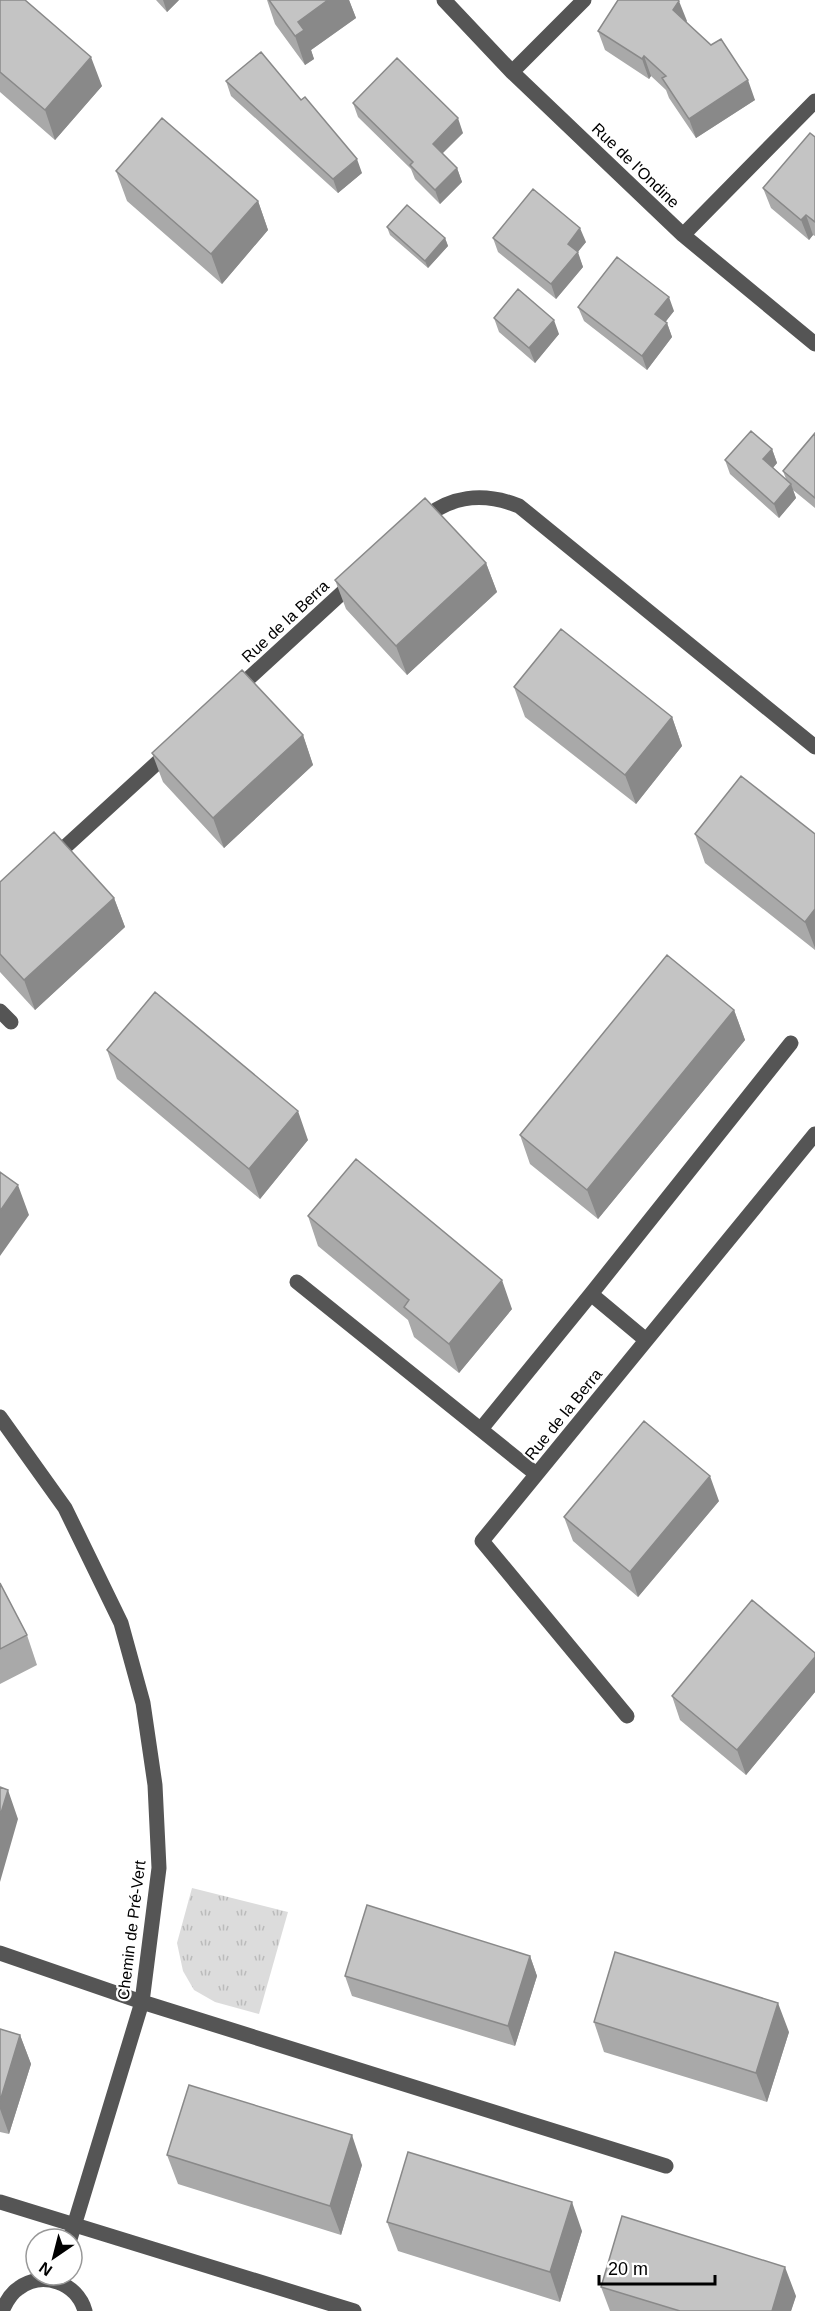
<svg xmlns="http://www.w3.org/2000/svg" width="815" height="2311" viewBox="0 0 815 2311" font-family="Arial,sans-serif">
<defs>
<pattern id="park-tufts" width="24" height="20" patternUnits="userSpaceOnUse" patternTransform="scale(1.5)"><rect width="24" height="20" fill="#dcdcdc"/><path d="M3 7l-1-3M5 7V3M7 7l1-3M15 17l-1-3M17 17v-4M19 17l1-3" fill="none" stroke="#bbb"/></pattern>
</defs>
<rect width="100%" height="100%" fill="#fff"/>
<path fill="url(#park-tufts)" d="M192,1888L288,1912L259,2014L215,2002L194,1990L183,1971L177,1943Z"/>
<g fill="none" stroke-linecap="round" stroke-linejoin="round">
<path stroke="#555" stroke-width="15" d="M444,0L512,72L683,235L815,344
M512,72L584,0
M683,235L815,101
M420,522C449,495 484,492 519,506L815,747
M234,692L356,580
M53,858L170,751
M0,1011L11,1022
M297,1282L536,1474
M591,1294L646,1340
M0,1417L65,1508L121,1623L143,1703L155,1785L159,1868L142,2002L70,2239
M481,1429L591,1294L791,1043
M627,1716L482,1541L815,1134
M0,1953L142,2002L666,2166
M0,2202L354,2311
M2,2311C6,2302 11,2293 19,2288C43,2270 77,2283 85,2311"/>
</g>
<path fill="#a9a9a9" d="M0,0L102,86L55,140L0,92Z
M156,0H179L167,12Z
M267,0H349L356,18L311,50L314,59L305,65L275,24Z
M687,21L686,22L755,100L696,138L669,98L666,90L651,76L649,79L605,50L598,31Z
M226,81L362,173L338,193L231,96Z
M353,103L463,133L442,153L457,168L462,182L440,204L415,179L411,169L358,117Z
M815,137V236L813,235L809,240L771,208L763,188Z
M116,171L258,201L268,230L222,284L127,201Z
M387,227L445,238L448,246L428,268L390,235Z
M493,238L586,242L577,252L583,267L556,299L498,252Z
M578,307L674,311L665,322L667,323L672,337L647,370L584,321Z
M494,318L559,334L535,363L499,332Z
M815,433V508L793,490L796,498L779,518L730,474L725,460L772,449L777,463L773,468L786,479L783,471Z
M486,563L497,592L407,675L346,609L335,580Z
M514,687L672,717L682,746L636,804L525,717Z
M303,735L313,765L224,848L163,782L152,753Z
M695,834H815V950L705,863Z
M0,882L114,898L125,927L35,1010L0,972Z
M734,1010L745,1040L598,1219L530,1164L520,1135Z
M107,1050L308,1140L260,1199L117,1079Z
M308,1216L512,1309L459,1373L414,1337L408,1320L318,1246Z
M719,1501L638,1597L573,1541L564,1517Z
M0,1583L27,1635L37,1665L0,1684Z
M815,1653V1692L746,1775L680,1720L672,1696Z
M530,1956L537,1976L515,2046L352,1996L345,1976Z
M594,2022L789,2032L767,2102L604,2052Z
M0,2029L20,2035L31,2064L9,2134L0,2132Z
M167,2155L362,2165L341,2235L178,2184Z
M387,2222L582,2231L560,2302L398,2251Z
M601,2287L796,2296L791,2311H610Z"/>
<path fill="#898989" d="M163,0H179L167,12Z
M328,0H349L356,18L311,50L314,59L305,65L295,36L298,22Z
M679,1L687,21L681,30L673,10Z
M644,56L651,76L649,79L642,59Z
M91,57L102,86L55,140L45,110Z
M748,80L755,100L696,138L689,119Z
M458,118L463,133L438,158L433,144Z
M357,159L362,173L338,193L333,179Z
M457,168L462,182L440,204L435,190Z
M258,201L268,230L222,284L211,254Z
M806,215L813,235L809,240L801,220Z
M580,228L586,242L573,258L568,244Z
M445,238L448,246L428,268L425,261Z
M578,252L583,267L556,299L551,284Z
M669,297L674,311L660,329L655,314Z
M554,320L559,334L535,363L529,348Z
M667,323L672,337L647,370L642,356Z
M772,449L777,463L768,473L763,459Z
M791,484L796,498L779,518L774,504Z
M486,563L497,592L407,675L396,646Z
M672,717L682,746L636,804L625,775Z
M303,735L313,765L224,848L213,818Z
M114,898L125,927L35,1010L24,980Z
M815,909V948L805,922Z
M734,1010L745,1040L598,1219L587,1190Z
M298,1111L308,1140L260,1199L249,1169Z
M18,1185L29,1215L0,1256V1211Z
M502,1280L512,1309L459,1373L449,1344Z
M710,1476L719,1501L638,1597L630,1572Z
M815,1657V1692L746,1775L737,1750Z
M8,1790L18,1819L0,1882V1816Z
M530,1956L537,1976L515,2046L508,2026Z
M778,2003L789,2032L767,2102L756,2073Z
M20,2035L31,2064L9,2134L0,2109V2101Z
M352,2135L362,2165L341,2235L330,2206Z
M572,2202L582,2231L560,2302L550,2272Z
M785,2267L796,2296L791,2311H772Z"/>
<path fill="#c4c4c4" stroke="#898989" stroke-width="1.5" d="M0,0H25L91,57L45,110L0,72Z
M269,0H328L298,22L304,30L295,36Z
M618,0H678L679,1L673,10L711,45L721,39L748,80L689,119L662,78L666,76L644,56L642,59L598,31Z
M261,52L301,100L305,97L357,159L333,179L226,81Z
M397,58L458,118L433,144L457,168L435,190L410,165L413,162L353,103Z
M162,118L258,201L211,254L116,171Z
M810,133L815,137V222L806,215L801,220L763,188Z
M533,189L580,228L568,244L578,252L551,284L493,238Z
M407,205L445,238L425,261L387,227Z
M617,257L669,297L655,314L667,323L642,356L578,307Z
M518,289L554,320L529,348L494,318Z
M751,431L772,449L763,459L791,484L774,504L725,460Z
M815,433V498L783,471Z
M425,498L486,563L396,646L335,580Z
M561,629L672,717L625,775L514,687Z
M242,670L303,735L213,818L152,753Z
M741,776L815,834V909L805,922L695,834Z
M54,832L114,898L24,980L0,954V882Z
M667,955L734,1010L587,1190L520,1135Z
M155,992L298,1111L249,1169L107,1050Z
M356,1159L502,1280L449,1344L404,1307L409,1300L308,1216Z
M0,1172L18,1185L0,1211Z
M644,1421L710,1476L630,1572L564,1517Z
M0,1583L27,1635L0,1649Z
M752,1600L815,1653V1657L737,1750L672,1696Z
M0,1787L8,1790L0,1816Z
M367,1905L530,1956L508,2026L345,1976Z
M615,1952L778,2003L756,2073L594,2022Z
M0,2029L20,2035L0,2101Z
M189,2085L352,2135L330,2206L167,2155Z
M408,2152L572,2202L550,2272L387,2222Z
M622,2216L785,2267L772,2311H680L601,2287Z"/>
<g text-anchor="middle" stroke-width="4.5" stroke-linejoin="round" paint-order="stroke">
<g font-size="16" fill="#000" stroke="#fff">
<text transform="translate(636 165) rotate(44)" y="6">Rue de l'Ondine</text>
<text transform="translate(285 621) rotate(-43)" y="6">Rue de la Berra</text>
<text transform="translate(563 1414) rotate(-51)" y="6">Rue de la Berra</text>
<text transform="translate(131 1930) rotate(-83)" y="6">Chemin de Pré-Vert</text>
</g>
</g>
<g transform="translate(54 2257) rotate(215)"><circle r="28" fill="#ffffff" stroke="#999999" stroke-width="1.5"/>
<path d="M0-4.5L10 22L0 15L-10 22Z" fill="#000000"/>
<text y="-9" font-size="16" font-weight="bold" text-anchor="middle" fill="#000000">N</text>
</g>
<path d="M599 2275v9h116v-9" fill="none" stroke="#000000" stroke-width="3"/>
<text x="608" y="2275" font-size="18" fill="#000000" stroke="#ffffff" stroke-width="4.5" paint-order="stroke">20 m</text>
</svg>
